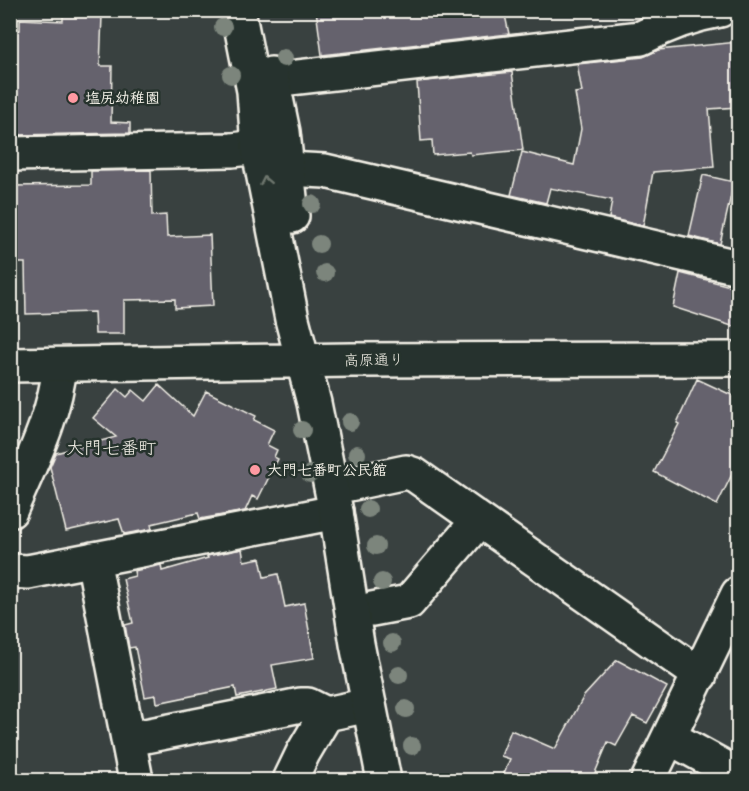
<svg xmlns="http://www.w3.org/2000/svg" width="749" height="791" viewBox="0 0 749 791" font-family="Kalam,'Klee One',sans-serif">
<rect width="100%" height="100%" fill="#394140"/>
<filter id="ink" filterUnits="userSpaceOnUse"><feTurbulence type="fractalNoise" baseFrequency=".0167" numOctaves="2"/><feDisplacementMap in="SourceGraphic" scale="12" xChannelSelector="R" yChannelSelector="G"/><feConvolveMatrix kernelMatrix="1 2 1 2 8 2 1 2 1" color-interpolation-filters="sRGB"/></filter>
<g filter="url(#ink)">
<path fill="#65626d" stroke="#f4f1e8" stroke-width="1.5" d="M316,10H504L509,34L322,55Z
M63,14L102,16L100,66H112L111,122L130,123V133L15,135L16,56L10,55V30H20V19L63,21Z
M738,42V107L709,109L714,167L653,172L643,226L609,218L612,200L550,188L546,203L511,195L522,152L574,165L581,129L575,93L582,92L577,64L643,57L658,50Z
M512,72L523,150L471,155L470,152L433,155L432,140L421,141L417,82Z
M151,170L152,216L166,215L167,237L210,235L213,306L175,308V299L124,300V334H95L94,312L26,314L25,263H10V186L91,185V171Z
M703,175L734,182L720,244L689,236Z
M680,273L738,288V328L673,307Z
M697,379L738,398V462L717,505L654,472L679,424L677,423Z
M159,385L193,416L206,391L256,416L254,420L274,430L267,445L277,450L274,457L278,459L258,499L252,496L245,511L200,519L198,513L151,524L152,529L124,534L119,519L66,531L50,467L56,453L116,437L93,418L118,389L127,397L133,390L146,401Z
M242,549L244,561L260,558L264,577L278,574L285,607L304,603L314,658L272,665L277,689L237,697L235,687L157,703L156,695L145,697L135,647L129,648L125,625L133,623L123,579L135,576L134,571L161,565L162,571L208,558L207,556Z
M617,660L667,687L647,723L633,716L616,746L608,742L592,780H501L510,759L501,756L511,730L555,749L584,696Z"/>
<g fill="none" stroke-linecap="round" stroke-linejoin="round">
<g stroke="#f4f1e8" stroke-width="38">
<path id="street" d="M272,80L641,38C667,24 691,15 720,10
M10,154L232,150L258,147
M287,169L325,171L738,267
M349,484L406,472L415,475L700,675
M10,511C30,464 55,417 60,365
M93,559L136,780
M10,571L28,572L336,512
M372,609L409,602L478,521
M669,737L738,775
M130,739L301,705H308L326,714L369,705
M290,780L303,753L326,714
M648,780L738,594"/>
</g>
<g stroke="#f4f1e8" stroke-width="38">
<path id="secondary" d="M238,10L254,91L258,147L292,319L314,403L336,512L357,644L384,780
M271,74L283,132L292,216
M10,365L352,360L738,359"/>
</g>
<use href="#street" stroke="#26332d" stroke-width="33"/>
<use href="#secondary" stroke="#26332d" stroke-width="33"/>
</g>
<g fill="#7c857c">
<circle cx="223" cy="27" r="9"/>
<circle cx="284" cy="58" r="9"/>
<circle cx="231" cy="75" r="9"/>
<circle cx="312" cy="204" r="9"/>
<circle cx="319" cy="244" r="9"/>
<circle cx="325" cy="273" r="9"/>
<circle cx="350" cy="422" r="9"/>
<circle cx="302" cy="430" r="9"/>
<circle cx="357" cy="454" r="9"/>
<circle cx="310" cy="474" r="9"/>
<circle cx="368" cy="509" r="9"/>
<circle cx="376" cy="546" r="9"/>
<circle cx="382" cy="582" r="9"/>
<circle cx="392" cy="643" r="9"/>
<circle cx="399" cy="675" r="9"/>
<circle cx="406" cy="709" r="9"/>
<circle cx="412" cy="746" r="9"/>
</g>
<defs><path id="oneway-chevron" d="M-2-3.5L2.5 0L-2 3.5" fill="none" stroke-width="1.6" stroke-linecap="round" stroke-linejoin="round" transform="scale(1.5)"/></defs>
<use stroke="#6e766e" href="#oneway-chevron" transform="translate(265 181) rotate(-101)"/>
</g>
<g fill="#ff9aa2" stroke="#26332d" stroke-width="2">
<circle cx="73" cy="98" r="6"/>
<circle cx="255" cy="470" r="6"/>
</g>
<g text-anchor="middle" stroke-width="5" stroke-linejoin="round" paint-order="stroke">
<g font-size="15" font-weight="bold" fill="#f4f1e8" stroke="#26332d" text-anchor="start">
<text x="85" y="103">塩尻幼稚園</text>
<text x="267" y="475">大門七番町公民館</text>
</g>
<g font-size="15" fill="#f4f1e8" stroke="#26332d">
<text transform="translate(374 360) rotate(-1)" y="5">高原通り</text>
</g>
<g font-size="18" fill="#f4f1e8" stroke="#26332d">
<text x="111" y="454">大門七番町</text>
</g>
</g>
<rect width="749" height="791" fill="none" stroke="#26332d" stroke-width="36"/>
<rect x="18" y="18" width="713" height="755" fill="none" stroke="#f4f1e8" stroke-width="2" filter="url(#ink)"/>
</svg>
